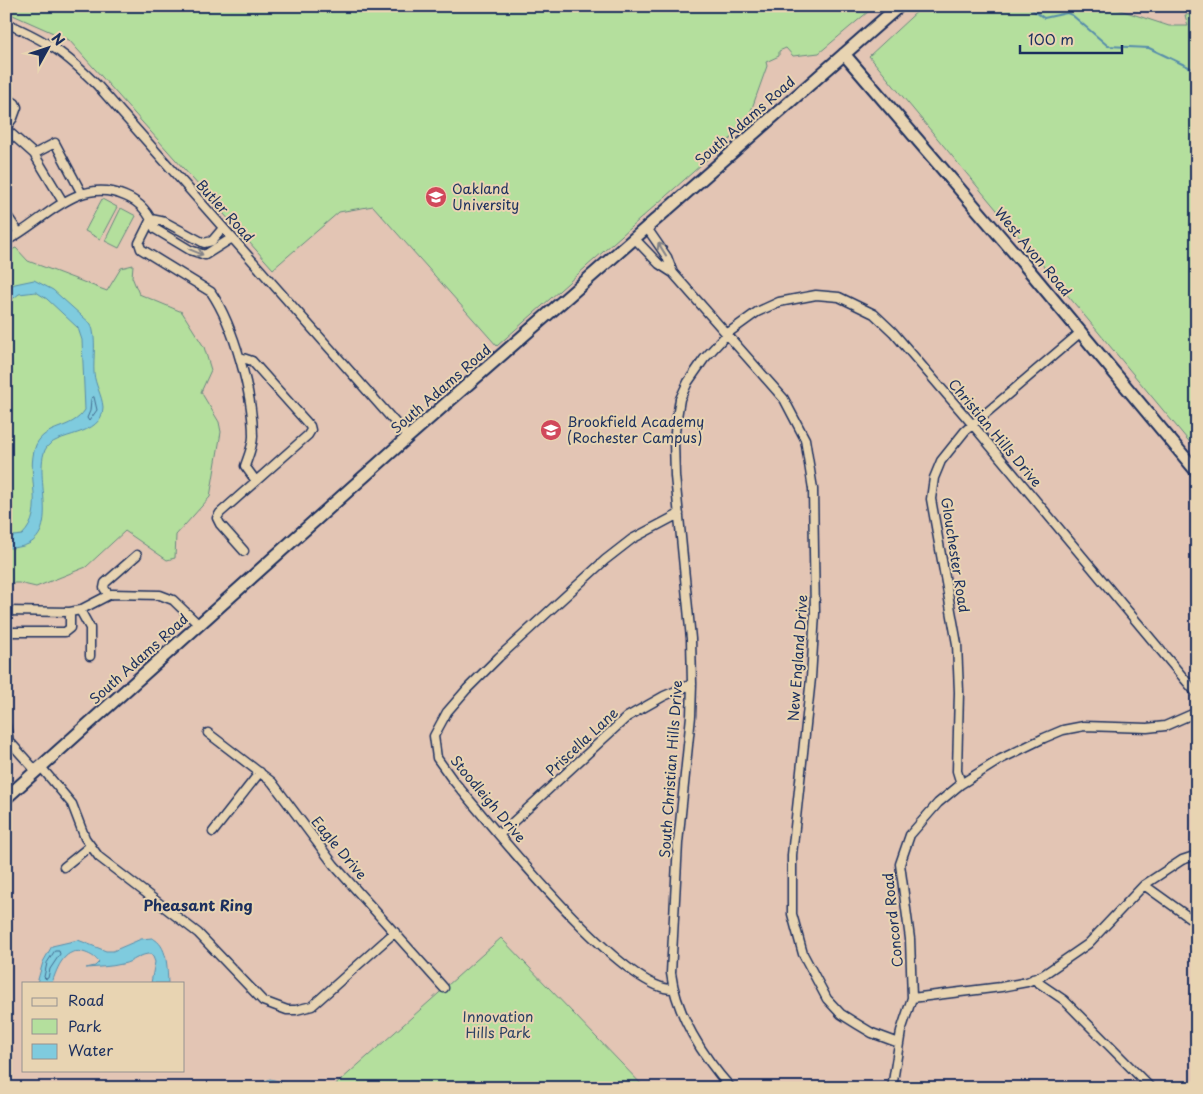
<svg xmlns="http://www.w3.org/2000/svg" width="1203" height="1094" viewBox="0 0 1203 1094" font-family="'Playpen Sans',sans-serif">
<rect width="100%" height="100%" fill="#e3c5b4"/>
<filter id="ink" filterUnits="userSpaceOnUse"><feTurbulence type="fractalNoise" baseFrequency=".02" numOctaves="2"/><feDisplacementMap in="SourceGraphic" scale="10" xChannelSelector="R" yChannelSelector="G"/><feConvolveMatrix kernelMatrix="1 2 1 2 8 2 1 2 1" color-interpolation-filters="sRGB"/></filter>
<g filter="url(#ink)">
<path fill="#b4df9d" stroke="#68877e" d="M6,6H875L819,53L793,56L786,48L779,51V56L766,62L767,66L746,125L497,346L373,206L339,212L273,269L69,40L6,12Z
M923,6H1108L1169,26H1188L1185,15L1197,14V451L869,56Z
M102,199L117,207L100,239L85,231Z
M121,208L136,216L119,248L105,241Z
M16,248L28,261L107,291L121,268L133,265L132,277L139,294L182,312L204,347L211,370L201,392L219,422L221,432L210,497L176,535L175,558L167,560L125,531L86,567L36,587L19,583H6V252Z
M501,938L645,1088H332Z"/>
<path fill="#7fcbde" stroke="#578dab" d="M34,280L53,290L91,324C97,339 93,358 94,373C95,385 102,395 103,407C103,438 54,431 45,450C32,481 69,549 6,548V537L22,535C47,511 24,474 36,445C46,424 71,431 85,410L82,340L78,328L47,299L36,292L19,294L6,304V288L15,284Z
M152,938C168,945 167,968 168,983H151L155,962L152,954C140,953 134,962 122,964C110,967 98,967 86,968L95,966L99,962C95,957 91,955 86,953C65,945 57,968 52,983H37L43,962L52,946L78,940L106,951H113L141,939Z
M270,1079L308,1088H249Z"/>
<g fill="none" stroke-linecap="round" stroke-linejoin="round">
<path stroke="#436d91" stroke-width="1" d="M94,397L97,410L89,421L87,418L90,411L91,399Z
M55,951H59L60,954L50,969L48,978L46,979L44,977L47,963Z"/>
<path stroke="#578dab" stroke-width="2" d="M1027,6L1044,18L1067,13L1072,15L1108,46L1149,48L1197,71"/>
<g stroke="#1b2f5e" stroke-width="11">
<path id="street" d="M6,23C49,42 65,53 98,86L408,437
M6,98L15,103L17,107L13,118L6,127
M6,129L34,154L63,202
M34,154L55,143L82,194
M6,214L19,233
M151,219L139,243L141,249L211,292C234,326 253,395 253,436C253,446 248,457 245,466L256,481
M151,219L165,222L204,243L212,241L223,228
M647,228L667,257L673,273
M635,239L659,264L673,273L784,399L805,439L813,489L815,613L811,678L792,855V914L803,954L827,999L841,1014L857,1024L872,1033L899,1043
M6,241C44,222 77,175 125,196C140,202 150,214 155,229L190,250L205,255L232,238
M240,357L252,361L310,426L311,430L308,435L220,513L217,518L220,524L244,551
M108,594L104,588L105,583L137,555
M80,610L90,628V656
M6,611L70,612L80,610L111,594L160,595L173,600L199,625
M6,632H65L70,628V612
M6,726L9,741L36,771
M208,733L272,782L334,865L444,988
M41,767L72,804L85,838L99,857L198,933L263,1001L287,1010H296L312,1006L395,932
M961,784L957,771L959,692L957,644L931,499L934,478L941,461L965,431L1081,332
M213,832L260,772
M500,834L627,717L664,696L692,684
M64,867L90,846
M1144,885L1197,923
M1033,979L1064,1000L1151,1088
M673,989C622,991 488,821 452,779L437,758L434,736L447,712L467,689L499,657L605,560L632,539L679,514
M912,998L1001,987L1027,982L1043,975L1088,944L1144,885L1182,860L1197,855
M731,1088C703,1057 676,1014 671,973L678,843L691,716L692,684L691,639L675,476L674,440L677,417L680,399L688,382L704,359L728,333L757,312L779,302L816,295L839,297L874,314L893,332L972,424L1197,694
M892,1088L901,1031L912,998L910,939L900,864L910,835L938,803L961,784L1001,759L1044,738L1063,730L1084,726L1147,728L1165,726L1197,712"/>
</g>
<g stroke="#1b2f5e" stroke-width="15">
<path id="secondary" d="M844,54L1023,263L1197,472
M6,798L408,437L899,6"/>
</g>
<use href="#street" stroke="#e8d4b2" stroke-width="8"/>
<use href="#secondary" stroke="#e8d4b2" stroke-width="11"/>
</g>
<defs><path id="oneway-shaft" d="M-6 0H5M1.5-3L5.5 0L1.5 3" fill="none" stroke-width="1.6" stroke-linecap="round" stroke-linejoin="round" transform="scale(1.25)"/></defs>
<g stroke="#828288">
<use href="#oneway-shaft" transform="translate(662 249) rotate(-122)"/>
<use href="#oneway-shaft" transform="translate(196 252) rotate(22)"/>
</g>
</g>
<defs>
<g id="university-disc" transform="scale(1.125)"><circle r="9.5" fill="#d1495b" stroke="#e8d4b2"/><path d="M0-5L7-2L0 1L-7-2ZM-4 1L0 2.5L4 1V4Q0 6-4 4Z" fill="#fff"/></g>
<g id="school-disc" transform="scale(1.125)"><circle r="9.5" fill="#d1495b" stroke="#e8d4b2"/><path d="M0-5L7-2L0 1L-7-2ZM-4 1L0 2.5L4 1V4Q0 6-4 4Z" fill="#fff"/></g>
</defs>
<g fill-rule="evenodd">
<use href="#university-disc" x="436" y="197"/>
<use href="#school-disc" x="551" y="430"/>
</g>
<g text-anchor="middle" stroke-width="4" stroke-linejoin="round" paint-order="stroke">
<g font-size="14" fill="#1b2f5e" stroke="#e8d4b2">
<text transform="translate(745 121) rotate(-41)" y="5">South Adams Road</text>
<text transform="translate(225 211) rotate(48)" y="5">Butler Road</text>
<text transform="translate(1033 252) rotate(50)" y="5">West Avon Road</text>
<text transform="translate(441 389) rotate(-41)" y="5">South Adams Road</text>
<text transform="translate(995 433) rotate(50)" y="5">Christian Hills Drive</text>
<text transform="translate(955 555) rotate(81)" y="5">Glouchester Road</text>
<text transform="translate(798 658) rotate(-86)" y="5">New England Drive</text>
<text transform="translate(139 659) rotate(-42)" y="5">South Adams Road</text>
<text transform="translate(582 742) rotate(-43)" y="5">Priscella Lane</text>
<text transform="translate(671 769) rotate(-86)" y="5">South Christian Hills Drive</text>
<text transform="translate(488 799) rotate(50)" y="5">Stoodleigh Drive</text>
<text transform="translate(339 848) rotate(50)" y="5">Eagle Drive</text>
<text transform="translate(893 920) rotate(-96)" y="5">Concord Road</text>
</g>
<g font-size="14" fill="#1b2f5e" stroke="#e8d4b2" text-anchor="start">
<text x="452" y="194">Oakland<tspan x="452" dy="16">University</tspan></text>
<text x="567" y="427">Brookfield Academy<tspan x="567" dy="16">(Rochester Campus)</tspan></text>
</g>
<g font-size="14" fill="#2a4164" stroke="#e8d4b2">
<text x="498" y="1022">Innovation<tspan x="498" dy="16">Hills Park</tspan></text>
</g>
<g font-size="15" font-weight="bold" fill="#1b2f5e" stroke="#e8d4b2">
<text x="198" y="911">Pheasant Ring</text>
</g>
</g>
<rect width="1203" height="1094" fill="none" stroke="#e8d4b2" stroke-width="25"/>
<rect x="12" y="12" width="1178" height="1069" fill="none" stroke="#1b2f5e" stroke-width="2" filter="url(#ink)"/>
<rect x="22" y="982" width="162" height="90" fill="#e8d4b2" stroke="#969290"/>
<rect x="32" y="998" width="25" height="8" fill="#e8d4b2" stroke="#969290"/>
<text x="68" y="1006" font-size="15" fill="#1b2f5e">Road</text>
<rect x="32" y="1019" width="25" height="15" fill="#b4df9d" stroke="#969290"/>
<text x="68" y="1032" font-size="15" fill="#1b2f5e">Park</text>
<rect x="32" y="1044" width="25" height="15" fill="#7fcbde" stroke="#969290"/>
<text x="68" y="1056" font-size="15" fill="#1b2f5e">Water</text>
<g transform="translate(48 48) rotate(50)" stroke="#e8d4b2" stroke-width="4" paint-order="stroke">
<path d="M0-4L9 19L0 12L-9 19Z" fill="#1b2f5e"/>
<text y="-8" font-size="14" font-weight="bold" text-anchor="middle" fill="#1b2f5e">N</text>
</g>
<path d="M1020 45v8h102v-8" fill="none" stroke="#1b2f5e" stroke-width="2.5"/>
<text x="1028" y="45" font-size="15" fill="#1b2f5e" stroke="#e8d4b2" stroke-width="4" paint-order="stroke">100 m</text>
</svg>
